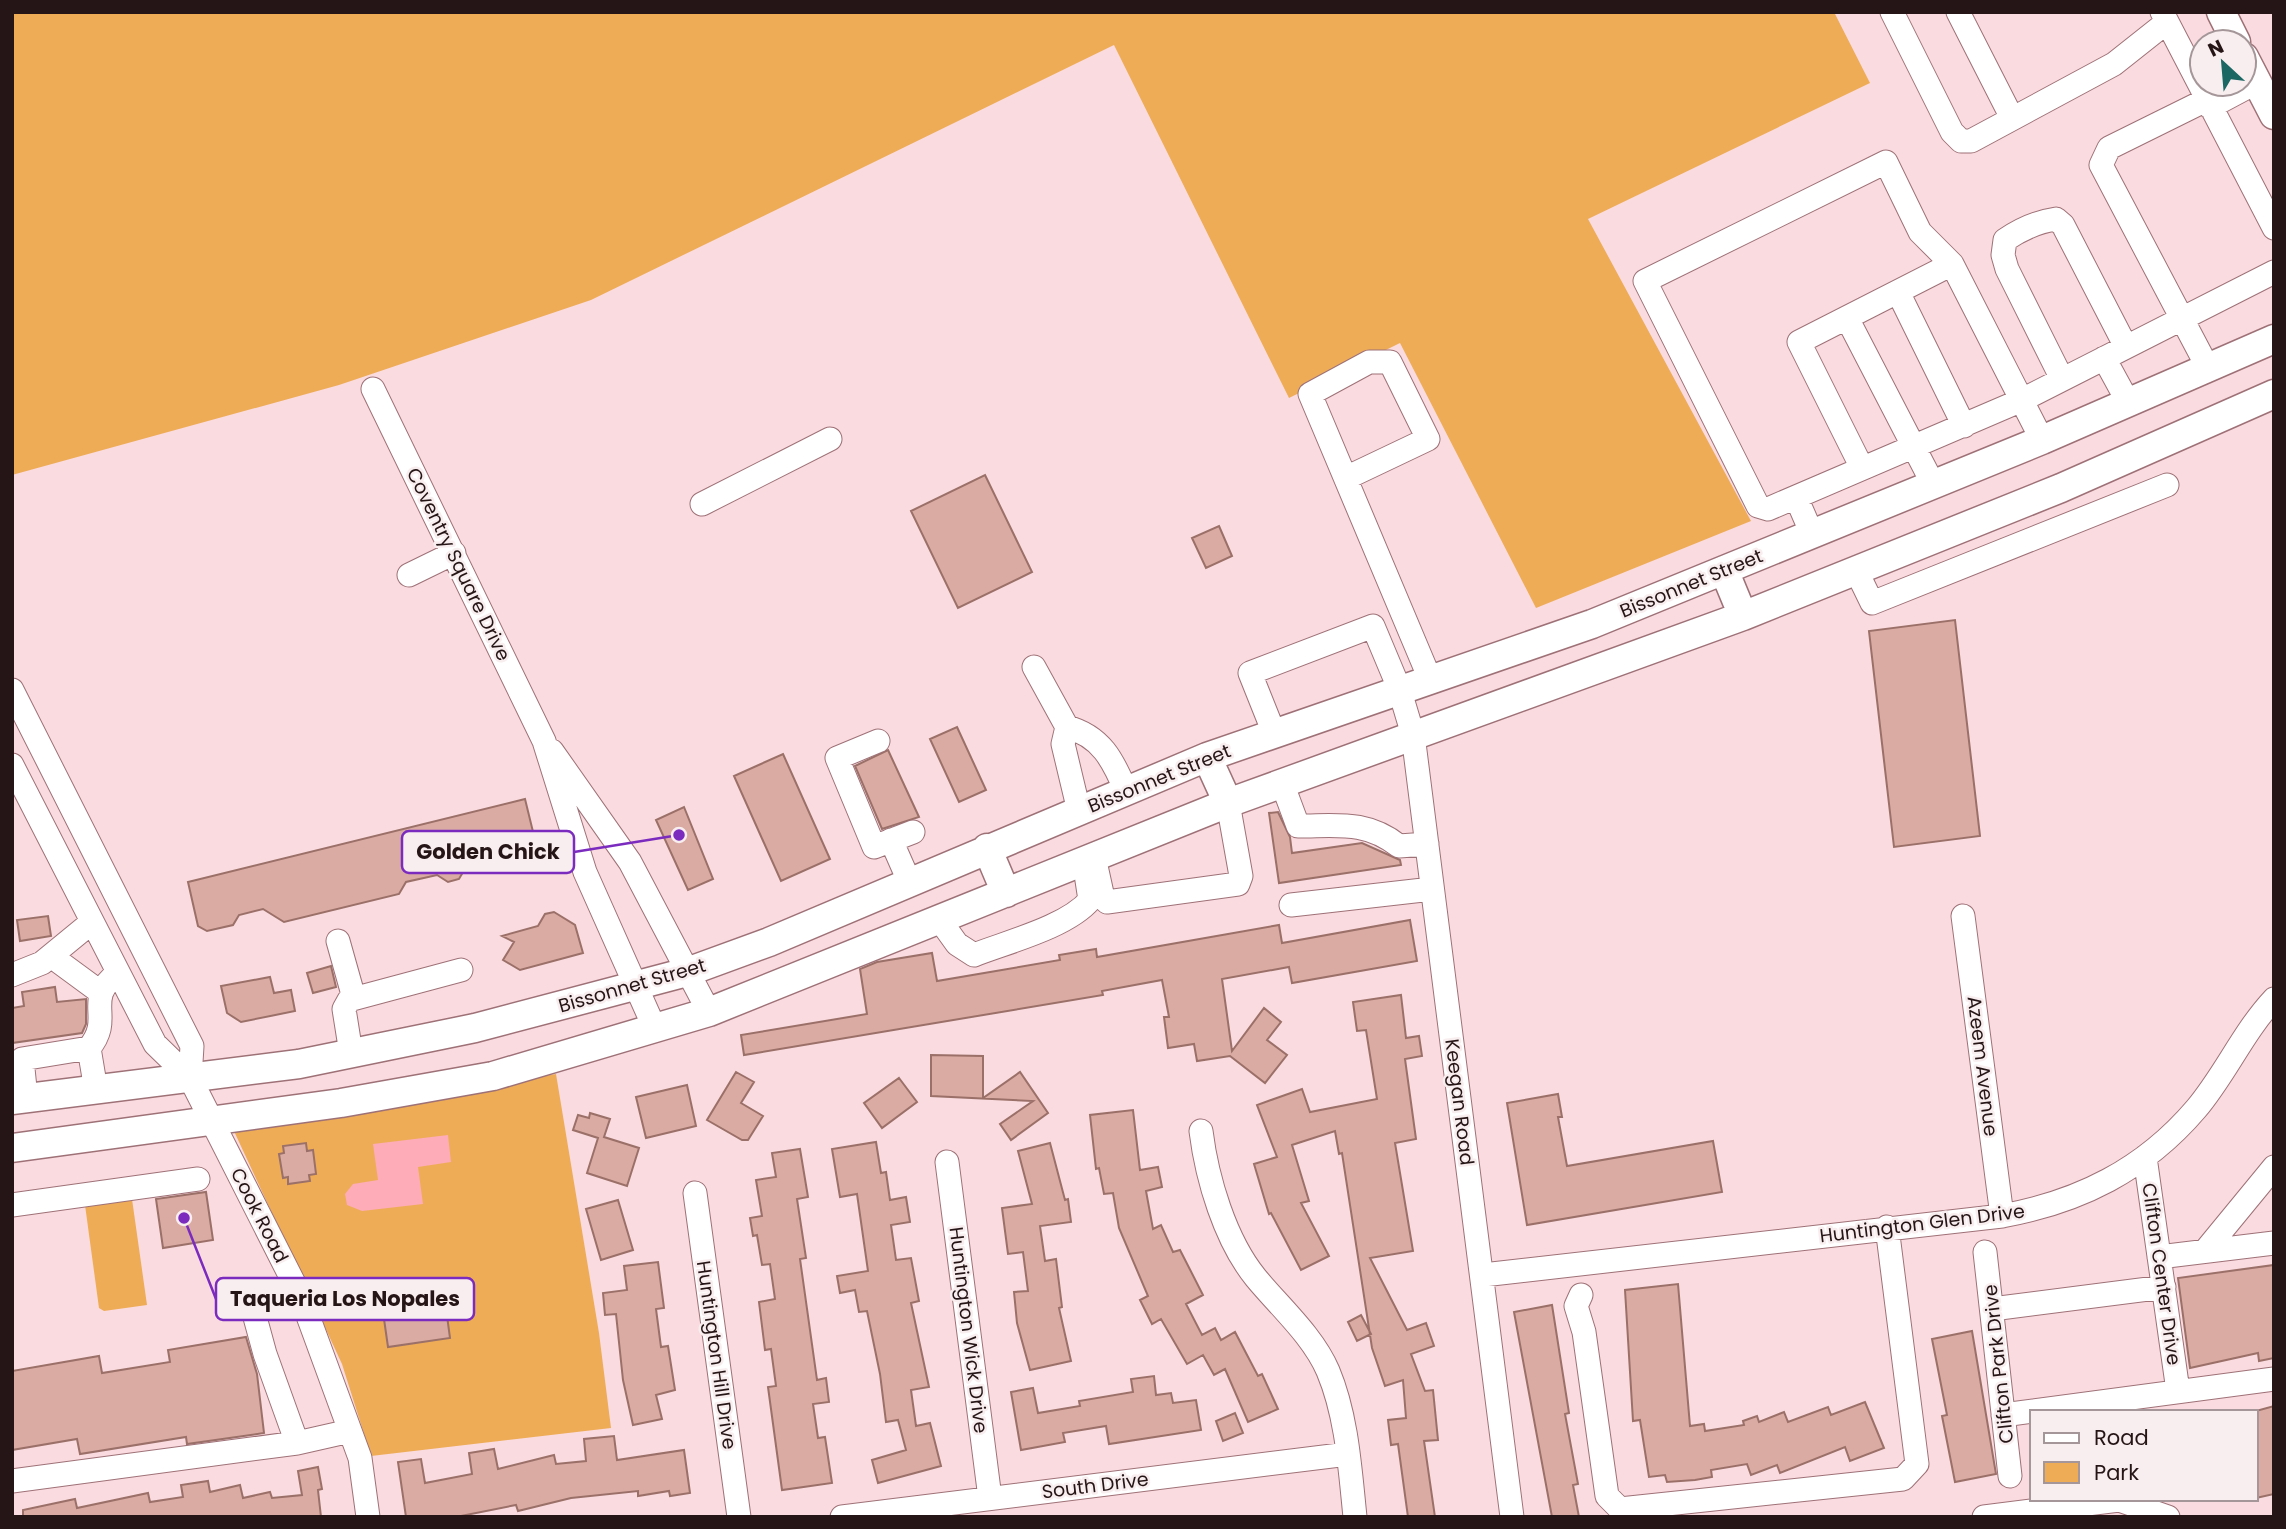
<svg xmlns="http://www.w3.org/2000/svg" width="2286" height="1529" viewBox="0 0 2286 1529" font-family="Poppins,sans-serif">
<rect width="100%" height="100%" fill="#fadbdf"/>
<path fill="#eeac57" d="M12,12H1834L1870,83L1588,219L1751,521L1536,608L1400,343L1289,398L1114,45L591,300L339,385L12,475Z
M556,1074L599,1333L611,1428L371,1456L342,1364L233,1129Z
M132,1199L147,1305L104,1311L99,1308L85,1205Z"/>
<path fill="#feacb7" d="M448,1135L451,1162L418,1167L423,1204L362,1211L347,1205L345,1194L353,1184L378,1180L373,1144Z"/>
<path fill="#daaba2" stroke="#9b7068" stroke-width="2" d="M985,475L1032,572L958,608L911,511Z
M1219,526L1232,556L1206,568L1192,538Z
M1955,620L1980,836L1894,847L1869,631Z
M957,727L986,790L959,802L930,739Z
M888,750L919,817L882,829L855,766Z
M783,754L830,859L781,881L734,776Z
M525,799L536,844L531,852L466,867L459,879L448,882L437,875L406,882L399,894L284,922L263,909L239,915L233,925L207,931L198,926L188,882Z
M684,807L713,879L688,890L656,820Z
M1278,812L1290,837L1292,853L1362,843L1400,860L1401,865L1279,883L1269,813Z
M554,912L575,925L583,953L520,970L503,960L514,942L502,936L538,926L545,914Z
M48,916L51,936L20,941L17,920Z
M1410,920L1417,961L1292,983L1289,967L1222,979L1232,1051L1264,1008L1281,1022L1267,1040L1287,1055L1265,1083L1230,1056L1197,1061L1194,1044L1168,1048L1164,1017H1169L1162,980L1102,991L1103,995L744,1055L741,1035L867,1014L860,969L877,962L932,953L937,981L1060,960L1059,955L1096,949L1097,957L1279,925L1282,943Z
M331,966L336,987L313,993L307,973Z
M270,977L274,993L291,990L295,1011L241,1022L227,1013L221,986Z
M55,987L57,1002L86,999V1024L82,1033L12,1043V1008L24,1006L22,992Z
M1401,995L1406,1038L1419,1036L1422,1056L1405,1059L1416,1139L1395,1143L1413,1251L1370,1258L1407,1330L1426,1323L1434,1346L1411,1354L1425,1391L1433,1390L1438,1440L1424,1441L1435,1517H1408L1398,1444L1391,1445L1388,1420L1406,1418L1403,1380L1385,1386L1372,1348L1342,1153L1339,1154L1335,1131L1292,1145L1309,1201L1301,1203L1329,1256L1301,1270L1271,1213L1269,1214L1254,1164L1277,1157L1257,1105L1302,1089L1310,1112L1377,1099L1366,1030L1357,1031L1353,1002Z
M931,1055L983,1056V1098L1020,1072L1048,1113L1011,1140L1000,1124L1033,1101L931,1096Z
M736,1072L754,1082L741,1103L763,1116L748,1140H742L707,1120Z
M899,1078L917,1102L882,1128L864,1103Z
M687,1085L696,1126L646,1138L636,1097Z
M1558,1094L1562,1117H1558L1567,1166L1713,1141L1722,1192L1527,1225L1507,1103Z
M1133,1110L1140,1170L1158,1167L1162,1187L1146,1191L1153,1229L1161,1225L1173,1252L1180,1250L1203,1295L1186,1304L1202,1335L1215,1328L1221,1340L1235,1332L1258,1376L1262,1374L1278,1409L1248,1422L1225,1369L1214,1375L1203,1355L1187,1364L1161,1319L1152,1324L1140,1300L1148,1296L1119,1228L1113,1193L1104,1194L1099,1168L1096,1169L1090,1115Z
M590,1113L610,1119L604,1137L639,1148L627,1186L587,1173L598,1138L573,1130L578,1115L589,1118Z
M876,1142L881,1173L886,1172L890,1200L906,1197L910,1222L891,1225L896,1260L911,1258L919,1301L911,1303L929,1387L911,1390L916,1426L930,1423L941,1466L878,1483L872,1460L906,1450L898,1420L886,1422L880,1374L867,1311L859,1312L855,1290L840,1293L837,1276L868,1271L857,1194L840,1197L832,1149Z
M306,1143L307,1151L313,1150L316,1174L309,1175L310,1181L288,1184V1177L283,1178L279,1154L284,1153L283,1146Z
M1050,1143L1065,1200L1068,1199L1071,1222L1040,1226L1045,1261L1056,1259L1062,1307L1059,1308L1071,1361L1030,1370L1017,1323L1014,1292L1028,1291L1023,1252L1008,1254L1002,1208L1032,1204L1018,1151Z
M800,1149L808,1197L797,1199L806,1258L800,1259L817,1380L826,1378L829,1402L813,1404L818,1438L825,1437L832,1483L782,1490L768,1387L776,1386L771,1349L765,1350L759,1302L775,1299L770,1264L762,1265L757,1235L753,1236L750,1218L762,1216L756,1180L776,1177L772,1153Z
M206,1192L213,1240L163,1248L156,1199Z
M618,1200L633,1250L601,1260L586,1209Z
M658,1262L664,1308L656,1309L661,1347L668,1346L675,1390L656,1395L662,1419L633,1425L623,1380L616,1314L605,1315L603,1293L627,1290L624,1266Z
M2274,1265V1358L2259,1361L2258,1353L2190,1368L2178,1278Z
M1678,1284L1690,1426L1704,1424L1705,1431L1744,1425L1743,1421L1757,1416L1759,1422L1784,1412L1788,1422L1828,1407L1831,1415L1865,1402L1884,1448L1850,1461L1845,1447L1780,1473L1777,1465L1751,1475L1747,1464L1711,1470L1712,1477L1695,1480L1667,1482L1665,1475L1649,1477L1640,1420L1633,1421L1625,1290Z
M445,1301L450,1338L388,1347L383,1312Z
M1552,1305L1569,1413L1565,1414L1578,1484L1573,1485L1579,1517H1552L1514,1312Z
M1361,1315L1371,1334L1357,1341L1348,1322Z
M1972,1331L1996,1474L1955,1482L1942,1416L1947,1415L1932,1339Z
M246,1337L257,1374L264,1433L187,1444L186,1437L80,1454L77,1439L12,1450V1371L99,1356L102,1373L170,1362L168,1350Z
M1154,1376L1156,1395L1171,1393L1173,1403L1196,1400L1201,1430L1109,1444L1106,1426L1063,1433L1065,1442L1021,1450L1011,1392L1033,1388L1038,1413L1080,1406L1079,1401L1133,1392L1131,1379Z
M2274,1406V1494L2256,1498V1411Z
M1235,1413L1243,1433L1223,1441L1216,1421Z
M614,1436L617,1460L684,1450L690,1493L670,1496L669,1491L638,1496V1491L571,1498L518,1511L516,1505L456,1517H406L398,1462L421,1459L425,1483L472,1474L469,1453L494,1449L498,1469L554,1455L556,1464L586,1461L584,1439Z
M318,1467L322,1489L318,1490L321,1517H23V1510L75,1499L77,1508L148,1493L150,1502L183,1497L181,1485L208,1481L210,1492L240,1485L243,1498L270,1492L272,1498L302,1495L298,1471Z"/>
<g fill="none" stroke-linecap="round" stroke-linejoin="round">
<g stroke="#9e7177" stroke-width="25">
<path id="minor" d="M1892,12L1952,132L1961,141H1971L2114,64L2167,22
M1958,12L2012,118
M2162,12L2274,228
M2206,100L2109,148L2101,165L2208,368
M2210,107L2257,82
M1898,292L1964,426
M1847,318L1933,484
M2104,358L2128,402
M2062,379L2007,269L2003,255L2005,240C2021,229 2036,222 2056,219L2063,225L2126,347
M373,389L544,741L585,872L655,1029
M2042,440L1952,264L1920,232L1886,162L1645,281L1758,506L1768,509L2022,400L2274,272
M1862,468L1799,342L1952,264
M1346,478L1428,439L1390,362H1369L1310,394L1430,679
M1796,497L1812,534
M702,504L830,439
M1856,570L1872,603L2167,485
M409,575L454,553
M1034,667L1067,727
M12,690L192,1046L190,1078
M1274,733L1250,673L1373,626L1399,688L1413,735L1512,1517
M878,741L837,758L874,847L913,832
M552,751L630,862L709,1012
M12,765L155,1044L190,1078L301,1297L360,1458L368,1517
M1282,783L1298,826C1337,826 1366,820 1399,846L1427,844
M1079,811L1063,744L1067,727C1101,736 1113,760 1126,791
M891,840L909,881
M1094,857L1103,898L1107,902L1238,884L1241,876L1228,803
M1291,905L1432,889
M1963,916L2002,1216
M939,919L957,944L974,955C1007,942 1067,927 1090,900L1086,874
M338,941L354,998
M51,956L100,992
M12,975L42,963L92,922
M89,1048C115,1017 82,1000 118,973
M351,1053L344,1009L349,1000L461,970
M26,1098L22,1059L89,1048L96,1090
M1201,1131C1207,1179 1225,1240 1256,1278C1280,1307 1313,1336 1328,1371C1347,1416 1350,1469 1355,1517
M2145,1157L2178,1391
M947,1162L990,1498
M695,1193L739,1517
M12,1205L198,1179
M2205,1251L2274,1167
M1985,1252L2010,1476
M2159,1257L2274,1243
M1483,1275L2002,1216C2079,1202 2144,1170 2196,1109C2225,1075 2243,1032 2274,999
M1581,1295L1576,1306L1584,1332L1607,1496L1620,1509L1903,1479L1917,1464L1887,1227
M1992,1309L2164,1287
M253,1310L265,1354L297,1443L350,1431
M2003,1415L2274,1379
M12,1481L297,1443
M842,1517L1348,1454
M1984,1517L2119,1500L2168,1517"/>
</g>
<g stroke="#9e7177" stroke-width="31">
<path id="major" d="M2221,12L2236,42
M2244,57L2274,115
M1724,570L1743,616
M1207,757L1228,803
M987,848L1006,893
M12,1100L299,1064L475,1028L687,972L769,942L1207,757L1592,624L2042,440L2274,339
M12,1148L341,1103L493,1076L709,1012L1228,803L1743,616L2061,488L2274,394"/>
</g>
<use href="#minor" stroke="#fff" stroke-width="23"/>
<use href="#major" stroke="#fff" stroke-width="28"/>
</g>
<g text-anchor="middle" stroke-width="5" stroke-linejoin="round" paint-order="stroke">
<g font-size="19" fill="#261517" stroke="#f9eeef">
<text transform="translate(459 564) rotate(64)" y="7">Coventry Square Drive</text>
<text transform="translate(1691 583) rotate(-22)" y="7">Bissonnet Street</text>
<text transform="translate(1159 778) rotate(-22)" y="7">Bissonnet Street</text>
<text transform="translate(632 985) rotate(-16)" y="7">Bissonnet Street</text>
<text transform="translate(1983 1066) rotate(83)" y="7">Azeem Avenue</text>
<text transform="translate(1460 1102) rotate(83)" y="7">Keegan Road</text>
<text transform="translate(260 1215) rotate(63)" y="7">Cook Road</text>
<text transform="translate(1922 1223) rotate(-7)" y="7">Huntington Glen Drive</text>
<text transform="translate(2162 1274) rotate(82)" y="7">Clifton Center Drive</text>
<text transform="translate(969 1330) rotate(83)" y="7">Huntington Wick Drive</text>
<text transform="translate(717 1355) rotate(82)" y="7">Huntington Hill Drive</text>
<text transform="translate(1998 1364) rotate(-96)" y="7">Clifton Park Drive</text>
<text transform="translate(1095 1485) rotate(-7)" y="7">South Drive</text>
</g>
</g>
<path fill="none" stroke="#7b2cbf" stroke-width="2.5" d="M679 835L574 852M184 1218L216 1299"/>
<g fill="#7b2cbf" stroke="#f9eeef" stroke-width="2.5">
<circle cx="679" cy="835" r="7"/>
<circle cx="184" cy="1218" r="7"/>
</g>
<g fill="#f9eeef" stroke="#7b2cbf" stroke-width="2.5">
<rect x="402" y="831" width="172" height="42" rx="7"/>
<rect x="216" y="1278" width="258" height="42" rx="7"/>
</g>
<g font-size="21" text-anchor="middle" font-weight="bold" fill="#261517">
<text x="488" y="859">Golden Chick</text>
<text x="345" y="1306">Taqueria Los Nopales</text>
</g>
<rect width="2286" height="1529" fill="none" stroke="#261517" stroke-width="28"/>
<rect x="2030" y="1410" width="228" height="91" fill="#f9eeef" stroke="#a59799" stroke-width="2"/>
<rect x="2044" y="1433" width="35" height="10" fill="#ffffff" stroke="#a59799" stroke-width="2"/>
<text x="2094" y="1445" font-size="21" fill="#261517">Road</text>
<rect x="2044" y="1462" width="35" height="21" fill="#eeac57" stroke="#a59799" stroke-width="2"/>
<text x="2094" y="1480" font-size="21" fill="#261517">Park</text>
<g transform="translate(2223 63) rotate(334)"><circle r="33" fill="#f9eeef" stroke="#a59799" stroke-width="2"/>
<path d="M0-5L12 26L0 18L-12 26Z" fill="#1a6763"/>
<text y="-10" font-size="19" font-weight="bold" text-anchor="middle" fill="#261517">N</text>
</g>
</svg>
